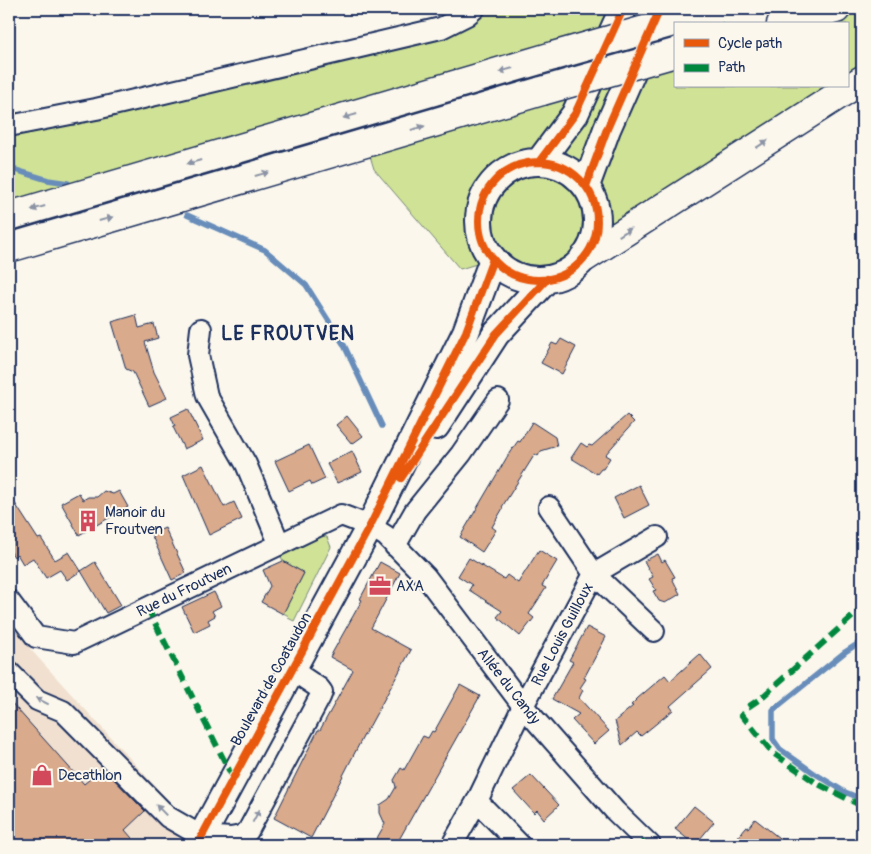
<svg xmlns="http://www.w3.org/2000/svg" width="871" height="854" viewBox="0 0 871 854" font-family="Pangolin,sans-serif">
<rect width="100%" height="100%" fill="#fbf7ec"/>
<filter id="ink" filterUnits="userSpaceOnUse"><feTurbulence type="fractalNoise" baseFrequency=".02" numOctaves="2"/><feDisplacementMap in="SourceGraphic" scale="10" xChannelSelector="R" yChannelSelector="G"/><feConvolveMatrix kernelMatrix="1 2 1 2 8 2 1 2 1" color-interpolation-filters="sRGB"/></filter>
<g filter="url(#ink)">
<path fill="#f1e0cf" d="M9,622L32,651L186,820L173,845H9Z"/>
<path fill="#d0e296" stroke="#76887a" d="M474,9H622L608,40L9,216V124L441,28Z
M836,9H862V80L584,258L567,272L547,279H527L508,272L493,259L460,269L374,169L366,143L675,53V86H847V24H781Z
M318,535L327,537L331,547L294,621L288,618L289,616L283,613L304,573L283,561L279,552Z"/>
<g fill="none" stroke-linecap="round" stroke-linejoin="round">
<path stroke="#688dba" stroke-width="5.5" d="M9,168L48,180L68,183
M187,215L265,250L306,285L344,345L382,426
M862,641L845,652L773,710V739L780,749L814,773L845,792L862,799"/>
</g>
<path fill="#d9aa8b" stroke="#1b2f5e" d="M136,315L139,328L154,324L158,338L145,342L154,372L167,398L149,406L133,372L126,369L112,322Z
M561,339L576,347L562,374L541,363L552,343L557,345Z
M188,409L203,440L184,449L173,427L175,426L171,417Z
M627,415L634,422L605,455L610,458L603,469H601L597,474L571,458L581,443L587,447L589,445L592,446Z
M347,416L363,436L352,444L336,425Z
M532,422L555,437L557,446L541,451L538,456L535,454L502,507L503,508L492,527L496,530L482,552L460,537L510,452L518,441L520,442Z
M309,445L325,479L312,485L310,481L289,491L275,461Z
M352,451L362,472L337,483L327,464Z
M203,465L224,507L234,502L242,519L209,535L183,475Z
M639,485L649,505L624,518L614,498Z
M104,491L113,494L119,491L128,507L79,535L61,503L79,493L83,500L88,497H97Z
M9,494L38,539L41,538L55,560L69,552L81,571L67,580L60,570L46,578L33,558L23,564L17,554L14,557L9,549Z
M165,528L186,573L172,580L151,534Z
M539,550L557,561L542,586L546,588L529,614L534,618L520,636L497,617L502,611L469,590L472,585L458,576L469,558L504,579L507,575L518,583Z
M658,554L662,562L665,560L675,577L672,578L680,594L665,603L659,601L653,591L656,590L649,579L653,577L644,561Z
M283,561L304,573L283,614L261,602L270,586L263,570Z
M95,562L121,605L106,613L81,571Z
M380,562L400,573L371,628L411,650L368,729H367L311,838L274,818L318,730H320L353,670L330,657L362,600L360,599Z
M214,592L221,606L212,611L215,616L208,620L210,624L194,632L182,607Z
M587,627L606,637L584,678L586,679L580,688L583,690L579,698L609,731L594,744L572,720L579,714L552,699L573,662L569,660Z
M700,654L712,669L670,706L673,710L641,736L637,732L622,745L615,721L633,706L631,705L638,698L665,675L670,681Z
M460,685L480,696L396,845H373L385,824L380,813V805L389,799L396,787L394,780L401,768L404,770L423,736L428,738L432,731L434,732Z
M9,700L84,784L103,768L145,811L125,830L138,845H9Z
M531,775L559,805L544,819L537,810L534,813L513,790Z
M694,806L714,822L695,845L675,829Z
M755,819L788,845H731L746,827L748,828Z"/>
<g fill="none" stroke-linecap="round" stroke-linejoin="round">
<g stroke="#1b2f5e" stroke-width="24">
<path id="minor" d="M9,126L96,109L441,28L467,15L474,9
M201,329L198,355L207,396L246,464L279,543
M549,507L594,574L654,631
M395,546L415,511L461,454L498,400
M9,601L36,637L74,643L341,515L370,526L386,536L426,577L523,706L615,811L650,845
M9,672L37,700L63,711L168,817L201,836L231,838L241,836L248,831L320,697L322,692L319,688L292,670
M477,801L520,845
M452,845L477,801L523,706L594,574L657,537"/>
</g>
<g stroke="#1b2f5e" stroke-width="30">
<path id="major" d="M539,162L575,114L623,9
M479 221a59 59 0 1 1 118 0a59 59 0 1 1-118 0Z
M586,186L607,129L660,9
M436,426L496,334L547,279
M197,845L370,526L466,332L493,259"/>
</g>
<g stroke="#1b2f5e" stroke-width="31">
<path id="highway" d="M781,24L836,9
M9,216L553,56
M9,248L542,91
M584,258L862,80"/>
</g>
<use href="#minor" stroke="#fbf7ec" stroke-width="20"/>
<use href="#major" stroke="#fbf7ec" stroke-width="26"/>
<use href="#highway" stroke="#fbf7ec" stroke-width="28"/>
<g stroke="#1b2f5e" stroke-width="31" stroke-linecap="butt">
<path id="highway-bridge" d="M553,56L719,9
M542,91L675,53"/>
</g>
<use href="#highway-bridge" stroke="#fbf7ec" stroke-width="28"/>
<path stroke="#00873e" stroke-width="6" stroke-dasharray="12 6" stroke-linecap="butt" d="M147,607L233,778
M748,707L760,699L862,608
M740,713L773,753L818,784L862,806
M643,845L645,840"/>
<g stroke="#fbf7ec" stroke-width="11">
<path id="cycleway" d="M539,162L575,114L623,9
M479 221a59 59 0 1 1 118 0a59 59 0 1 1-118 0Z
M586,186L607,129L660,9
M401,478L496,334L547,279
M197,845L370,526L466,332L493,259"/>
</g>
<use href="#cycleway" stroke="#e8590c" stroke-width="8"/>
</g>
<defs><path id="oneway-solid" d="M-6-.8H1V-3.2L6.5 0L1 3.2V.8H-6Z" transform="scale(1.25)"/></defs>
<g fill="#8b93a5">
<use href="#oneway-solid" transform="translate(506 70) rotate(164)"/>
<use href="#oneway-solid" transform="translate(350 116) rotate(164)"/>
<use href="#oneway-solid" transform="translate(418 128) rotate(-16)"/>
<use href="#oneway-solid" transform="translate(762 144) rotate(-33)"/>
<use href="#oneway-solid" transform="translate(194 162) rotate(164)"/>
<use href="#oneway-solid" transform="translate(262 174) rotate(-16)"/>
<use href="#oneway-solid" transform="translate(38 208) rotate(164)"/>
<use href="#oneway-solid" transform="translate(106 219) rotate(-16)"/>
<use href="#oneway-solid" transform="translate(625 232) rotate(-33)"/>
<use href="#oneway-solid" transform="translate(42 701) rotate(-153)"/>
<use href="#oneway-solid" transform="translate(161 810) rotate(-134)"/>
<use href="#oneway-solid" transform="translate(256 816) rotate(-62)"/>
</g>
</g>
<defs>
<g id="building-bare" transform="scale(1.725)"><path d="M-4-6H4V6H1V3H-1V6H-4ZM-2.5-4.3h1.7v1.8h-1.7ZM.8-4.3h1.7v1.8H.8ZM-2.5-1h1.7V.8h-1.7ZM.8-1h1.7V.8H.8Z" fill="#d1495b" stroke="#fbf7ec" stroke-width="2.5" paint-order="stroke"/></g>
<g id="office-bare" transform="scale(1.725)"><path d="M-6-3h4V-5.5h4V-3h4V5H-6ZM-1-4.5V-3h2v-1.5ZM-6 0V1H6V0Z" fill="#d1495b" stroke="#fbf7ec" stroke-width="2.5" paint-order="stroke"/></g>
<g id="shop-bare" transform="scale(1.725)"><path d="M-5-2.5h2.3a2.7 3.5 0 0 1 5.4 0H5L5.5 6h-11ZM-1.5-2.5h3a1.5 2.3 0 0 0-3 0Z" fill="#d1495b" stroke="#fbf7ec" stroke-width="2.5" paint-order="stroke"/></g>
</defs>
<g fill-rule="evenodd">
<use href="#building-bare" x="88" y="521"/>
<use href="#office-bare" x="380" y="586"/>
<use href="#shop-bare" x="42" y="775"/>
</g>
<g text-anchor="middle" stroke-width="4" stroke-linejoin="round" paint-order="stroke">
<g font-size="15" fill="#1b2f5e" stroke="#fbf7ec" text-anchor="start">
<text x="105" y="517">Manoir du<tspan x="105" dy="17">Froutven</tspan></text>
<text x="396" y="591">AXA</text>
<text x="58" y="780">Decathlon</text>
</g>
<g font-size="15" fill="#1b2f5e" stroke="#fbf7ec">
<text transform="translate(184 590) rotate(-26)" y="5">Rue du Froutven</text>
<text transform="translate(562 634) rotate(-62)" y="5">Rue Louis Guilloux</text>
<text transform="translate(271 679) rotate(-61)" y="5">Boulevard de Coataudon</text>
<text transform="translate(509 686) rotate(52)" y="5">Allée du Candy</text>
</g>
<g font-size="20" font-weight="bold" letter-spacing="1" fill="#1b2f5e" stroke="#fbf7ec">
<text x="288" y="340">LE FROUTVEN</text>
</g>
</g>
<rect width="871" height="854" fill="none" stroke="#fbf7ec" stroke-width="30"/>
<rect x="15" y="15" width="841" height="824" fill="none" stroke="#1b2f5e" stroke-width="2" filter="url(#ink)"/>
<rect x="674" y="22" width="175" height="65" fill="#fbf7ec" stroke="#a1a7b3"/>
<rect x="684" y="39" width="25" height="8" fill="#e8590c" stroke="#a1a7b3"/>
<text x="718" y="48" font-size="15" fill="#1b2f5e">Cycle path</text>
<rect x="684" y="64" width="25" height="8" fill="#00873e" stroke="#a1a7b3"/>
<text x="718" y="72" font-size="15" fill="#1b2f5e">Path</text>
</svg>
